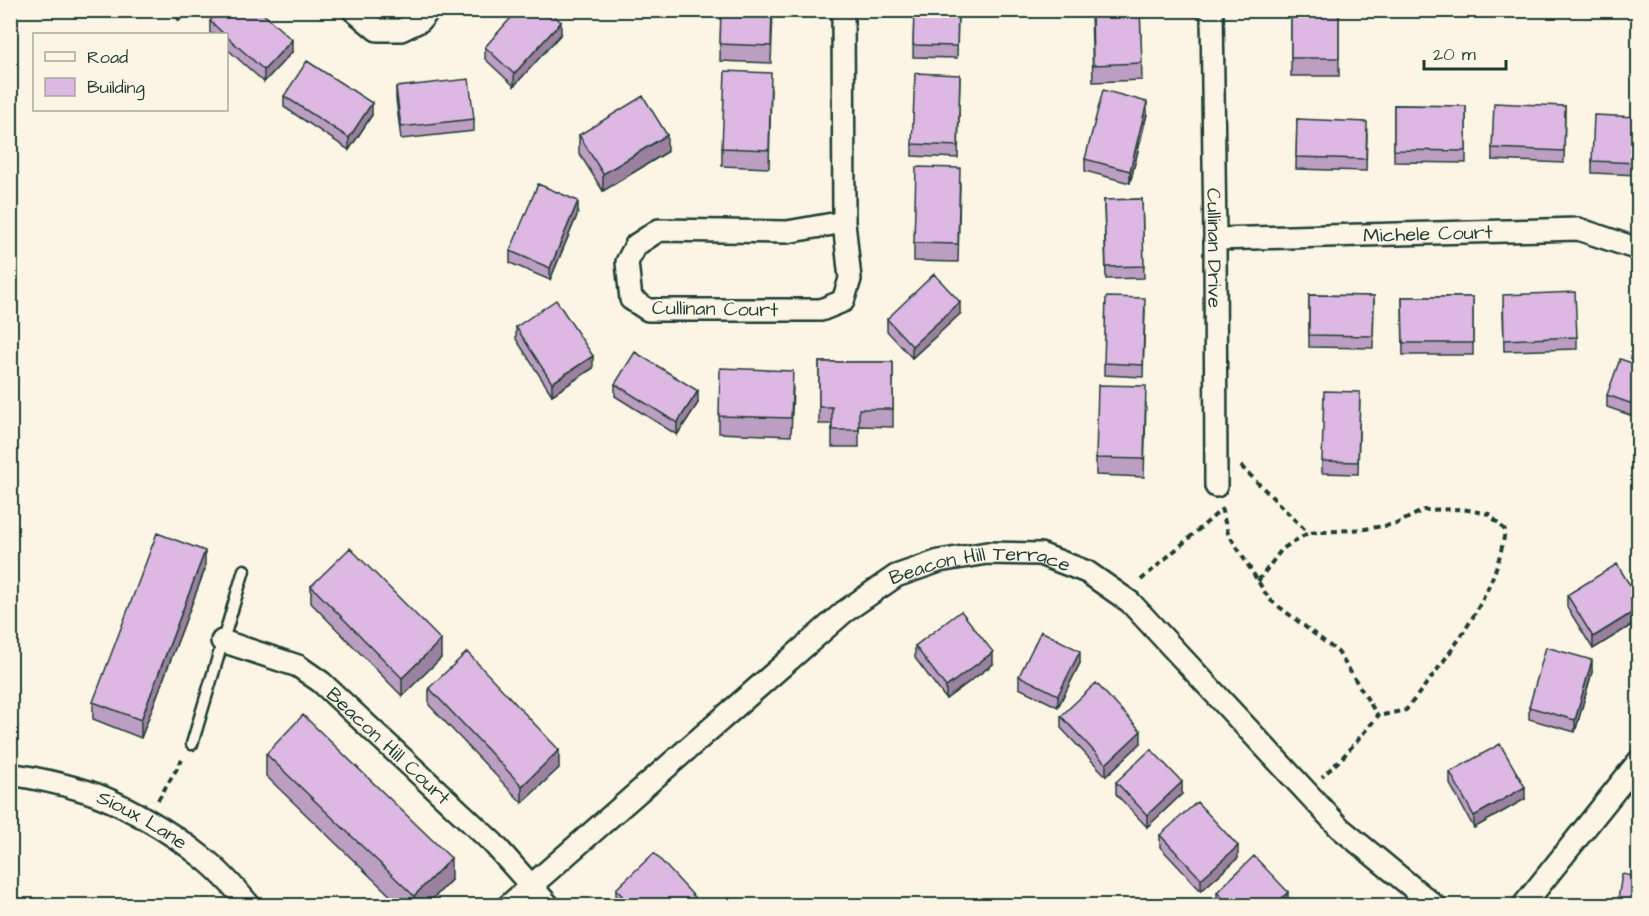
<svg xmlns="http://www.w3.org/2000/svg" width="1649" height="916" viewBox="0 0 1649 916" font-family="'Architects Daughter',sans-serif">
<rect width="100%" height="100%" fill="#fcf5e5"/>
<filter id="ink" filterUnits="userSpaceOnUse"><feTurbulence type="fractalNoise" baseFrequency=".0167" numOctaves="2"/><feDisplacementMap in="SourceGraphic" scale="12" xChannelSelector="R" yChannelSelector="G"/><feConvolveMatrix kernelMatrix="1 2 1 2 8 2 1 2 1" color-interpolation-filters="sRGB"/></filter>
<g filter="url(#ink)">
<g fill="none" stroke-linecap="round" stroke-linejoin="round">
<g stroke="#1f3d34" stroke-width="15">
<path id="service" d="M192,744L244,570"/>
</g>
<g stroke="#1f3d34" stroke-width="26">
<g id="minor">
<path d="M353,10L377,30H401L420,21L429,10"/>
<path d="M843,10L844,222L850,279L843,301L821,310H648L631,299L627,262L636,245L659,230L787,232L844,222"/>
<path id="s1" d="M1212,10L1215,239L1216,486"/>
<path id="s2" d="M1215,239L1578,229L1638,249"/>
<path id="s3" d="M222,641L298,666L321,682L493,843L549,906"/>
<path id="s4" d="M10,774C35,778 59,783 82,790C120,801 171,832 202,857C220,871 235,888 250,906"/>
<path id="s5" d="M508,906L844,612L896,576L939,561L987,553L1040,554L1087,572L1130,602L1340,828L1435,906"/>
<path d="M1523,906L1638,762"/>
</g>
</g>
<path stroke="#1f3d34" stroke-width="4" stroke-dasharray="6 4.5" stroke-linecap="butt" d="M1241,466L1308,533
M1221,508L1228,533L1269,599L1338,652L1378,716L1342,758L1322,777
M1141,580L1221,510
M1258,581L1282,549L1308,533L1365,529L1396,524L1424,510L1462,509L1489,514L1505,530C1496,599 1447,657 1406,710L1378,716
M158,800L182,760"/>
<use href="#service" stroke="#fcf5e5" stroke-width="10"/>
<use href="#minor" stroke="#fcf5e5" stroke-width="21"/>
</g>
<path fill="#bd9ec3" stroke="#1f3d34" stroke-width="1.5" d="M169,10H190L179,21Z
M721,10H773L771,63L720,61Z
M914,10H958L957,58L913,57Z
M1091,10H1140L1142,80L1093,82Z
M1291,10H1339V76H1291Z
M210,21L292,52L264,82L226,48V34H211L210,33Z
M561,34L514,86L485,59V47Z
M960,75L958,158L912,156V144Z
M396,87L474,119V131L401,139L396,99Z
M771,90L769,168L722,166V148Z
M284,96L372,115L349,150L284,107Z
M1394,105L1466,106V163L1394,162Z
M1565,106L1564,163L1492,160V148Z
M1147,114L1130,183L1085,171V159Z
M1638,117V175L1592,173V161Z
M1297,119L1367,134L1366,171L1296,169Z
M579,135L667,152L603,191L579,153Z
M960,185L958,262L914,261V243Z
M1142,199L1144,278L1106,279L1104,200Z
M578,213L550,280L510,263V251Z
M1309,295L1374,296L1373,348L1309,347Z
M1402,297H1473V355H1403Z
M1503,306L1577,337V349L1504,351Z
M1145,310L1143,377L1104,375V363Z
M960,314L912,358L887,331V319Z
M516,327L593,368L552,395L516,339Z
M819,362H893V427L859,426V447H832V424H819Z
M1638,365V418L1607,407V395Z
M615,384L698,403L677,435L615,396Z
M793,388L791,436L719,433V416Z
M1360,392L1358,474L1322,473V461Z
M1146,404L1144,477L1096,475V458Z
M205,569L141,738L93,719V702Z
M311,586L441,658L402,696L311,603Z
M1567,595L1638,599V621L1593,649L1567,607Z
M915,646L993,664L946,699L915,658Z
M1080,663L1058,707L1019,688V676Z
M1592,672L1575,732L1529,719V707Z
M429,688L559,768L522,803L429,705Z
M1061,716L1141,743L1106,776L1061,728Z
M266,754L451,880L426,906H401L266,776Z
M1450,772L1525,799L1474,828L1450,784Z
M1116,782L1182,794L1147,827L1116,794Z
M1160,835L1238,858L1201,891L1160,847Z
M616,889L703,906H616Z
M1217,892L1288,904L1287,906H1218L1217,904Z"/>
<path fill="#9a819f" stroke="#1f3d34" stroke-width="1.5" d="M179,10H190L179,21Z
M561,22V34L514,86V74Z
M292,40V52L264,82V70Z
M1147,102V114L1130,183V171Z
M372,103V115L349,150V138Z
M667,135V152L603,191V174Z
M578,201V213L550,280V268Z
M960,302V314L912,358V346Z
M593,356V368L552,395V383Z
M698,391V403L677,435V423Z
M205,551V569L141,738V720Z
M1638,609V621L1593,649V637Z
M441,640V658L402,696V678Z
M1080,651V663L1058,707V695Z
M993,652V664L946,699V687Z
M1592,660V672L1575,732V720Z
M1141,731V743L1106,776V764Z
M559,750V768L522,803V786Z
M1182,782V794L1147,827V815Z
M1525,787V799L1474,828V816Z
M1238,846V858L1201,891V879Z
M451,858V880L426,906H414V896Z
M1288,892V904L1287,906H1274Z"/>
<path fill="#dcb8e3" stroke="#1f3d34" stroke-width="1.5" d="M220,10H259L292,40L264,70L226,36V34H224L210,21Z
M518,10H548L561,22L514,74L485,47Z
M721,10H772L771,46L720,44Z
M914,10H958L957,46L913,45Z
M1092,10H1140L1142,63L1093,65Z
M1291,10H1339V58H1291Z
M307,61L372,103L349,138L284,96Z
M725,71L771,73L769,150L722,148Z
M915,73L960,75L958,146L912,144Z
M469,79L474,119L401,127L396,87Z
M1103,90L1147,102L1130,171L1085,159Z
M643,96L667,135L603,174L579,135Z
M1494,103L1565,106L1564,151L1492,148Z
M1394,105L1466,106V151L1394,150Z
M1594,115L1638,117V163L1592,161Z
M1297,119L1367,122L1366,159L1296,157Z
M916,167L960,168L958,244L914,243Z
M538,184L578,201L550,268L510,251Z
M1142,199L1144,266L1106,267L1104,200Z
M934,274L960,302L912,346L887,319Z
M1575,292L1577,337L1504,340L1503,295Z
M1309,295L1374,296L1373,336L1309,335Z
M1106,297L1145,298L1143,365L1104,363Z
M1402,297H1473V343H1403Z
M556,300L593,356L552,383L516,327Z
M635,352L698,391L677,423L615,384Z
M1620,359L1638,365V406L1607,395Z
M819,362H893V409H859V430H832V407H819Z
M720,368L793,371L791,418L719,416Z
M1098,385L1146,386L1144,459L1096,458Z
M1324,391L1360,392L1358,462L1322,461Z
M157,533L205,551L141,720L93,702Z
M350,548L441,640L402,678L311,586Z
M1617,564L1638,599V609L1593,637L1567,595Z
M961,611L993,652L946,687L915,646Z
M1041,631L1080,651L1058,695L1019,676Z
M1546,647L1592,660L1575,720L1529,707Z
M467,652L559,750L522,786L429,688Z
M1096,683L1141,731L1106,764L1061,716Z
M303,715L451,858L414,896L266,754Z
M1500,744L1525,787L1474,816L1450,772Z
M1151,749L1182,782L1147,815L1116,782Z
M1197,802L1238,846L1201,879L1160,835Z
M654,853L703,906H631L616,889Z
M1254,856L1288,892L1274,906H1230L1217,892Z
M1622,874L1638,877V906H1617Z"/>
</g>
<g text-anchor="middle" stroke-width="4.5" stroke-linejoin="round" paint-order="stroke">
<g font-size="20" fill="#1f3d34" stroke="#fcf5e5">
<text dy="7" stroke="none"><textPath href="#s2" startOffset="213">Michele Court</textPath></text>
<text dy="7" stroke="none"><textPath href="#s1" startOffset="238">Cullinan Drive</textPath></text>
<text transform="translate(715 308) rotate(1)" y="7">Cullinan Court</text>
<text dy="7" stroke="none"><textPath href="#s5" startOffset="596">Beacon Hill Terrace</textPath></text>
<text dy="7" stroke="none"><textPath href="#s3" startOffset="201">Beacon Hill Court</textPath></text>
<text dy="7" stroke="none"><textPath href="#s4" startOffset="141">Sioux Lane</textPath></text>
</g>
</g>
<rect width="1649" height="916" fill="none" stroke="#fcf5e5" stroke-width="36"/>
<rect x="18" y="18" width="1613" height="880" fill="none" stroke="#1f3d34" stroke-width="2" filter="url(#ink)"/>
<rect x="33" y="33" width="195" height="78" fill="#fcf5e5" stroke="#a4ab9e" stroke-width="1.5"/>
<rect x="45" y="52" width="30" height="9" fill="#fcf5e5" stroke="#a4ab9e" stroke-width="1.5"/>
<text x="87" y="63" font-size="18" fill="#1f3d34">Road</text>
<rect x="45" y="78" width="30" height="18" fill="#dcb8e3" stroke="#a4ab9e" stroke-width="1.5"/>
<text x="87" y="93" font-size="18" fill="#1f3d34">Building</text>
<path d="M1424 60v9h82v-9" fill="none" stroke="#1f3d34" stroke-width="3"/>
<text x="1433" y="60" font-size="18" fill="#1f3d34" stroke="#fcf5e5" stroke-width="4.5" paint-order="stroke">20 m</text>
</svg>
